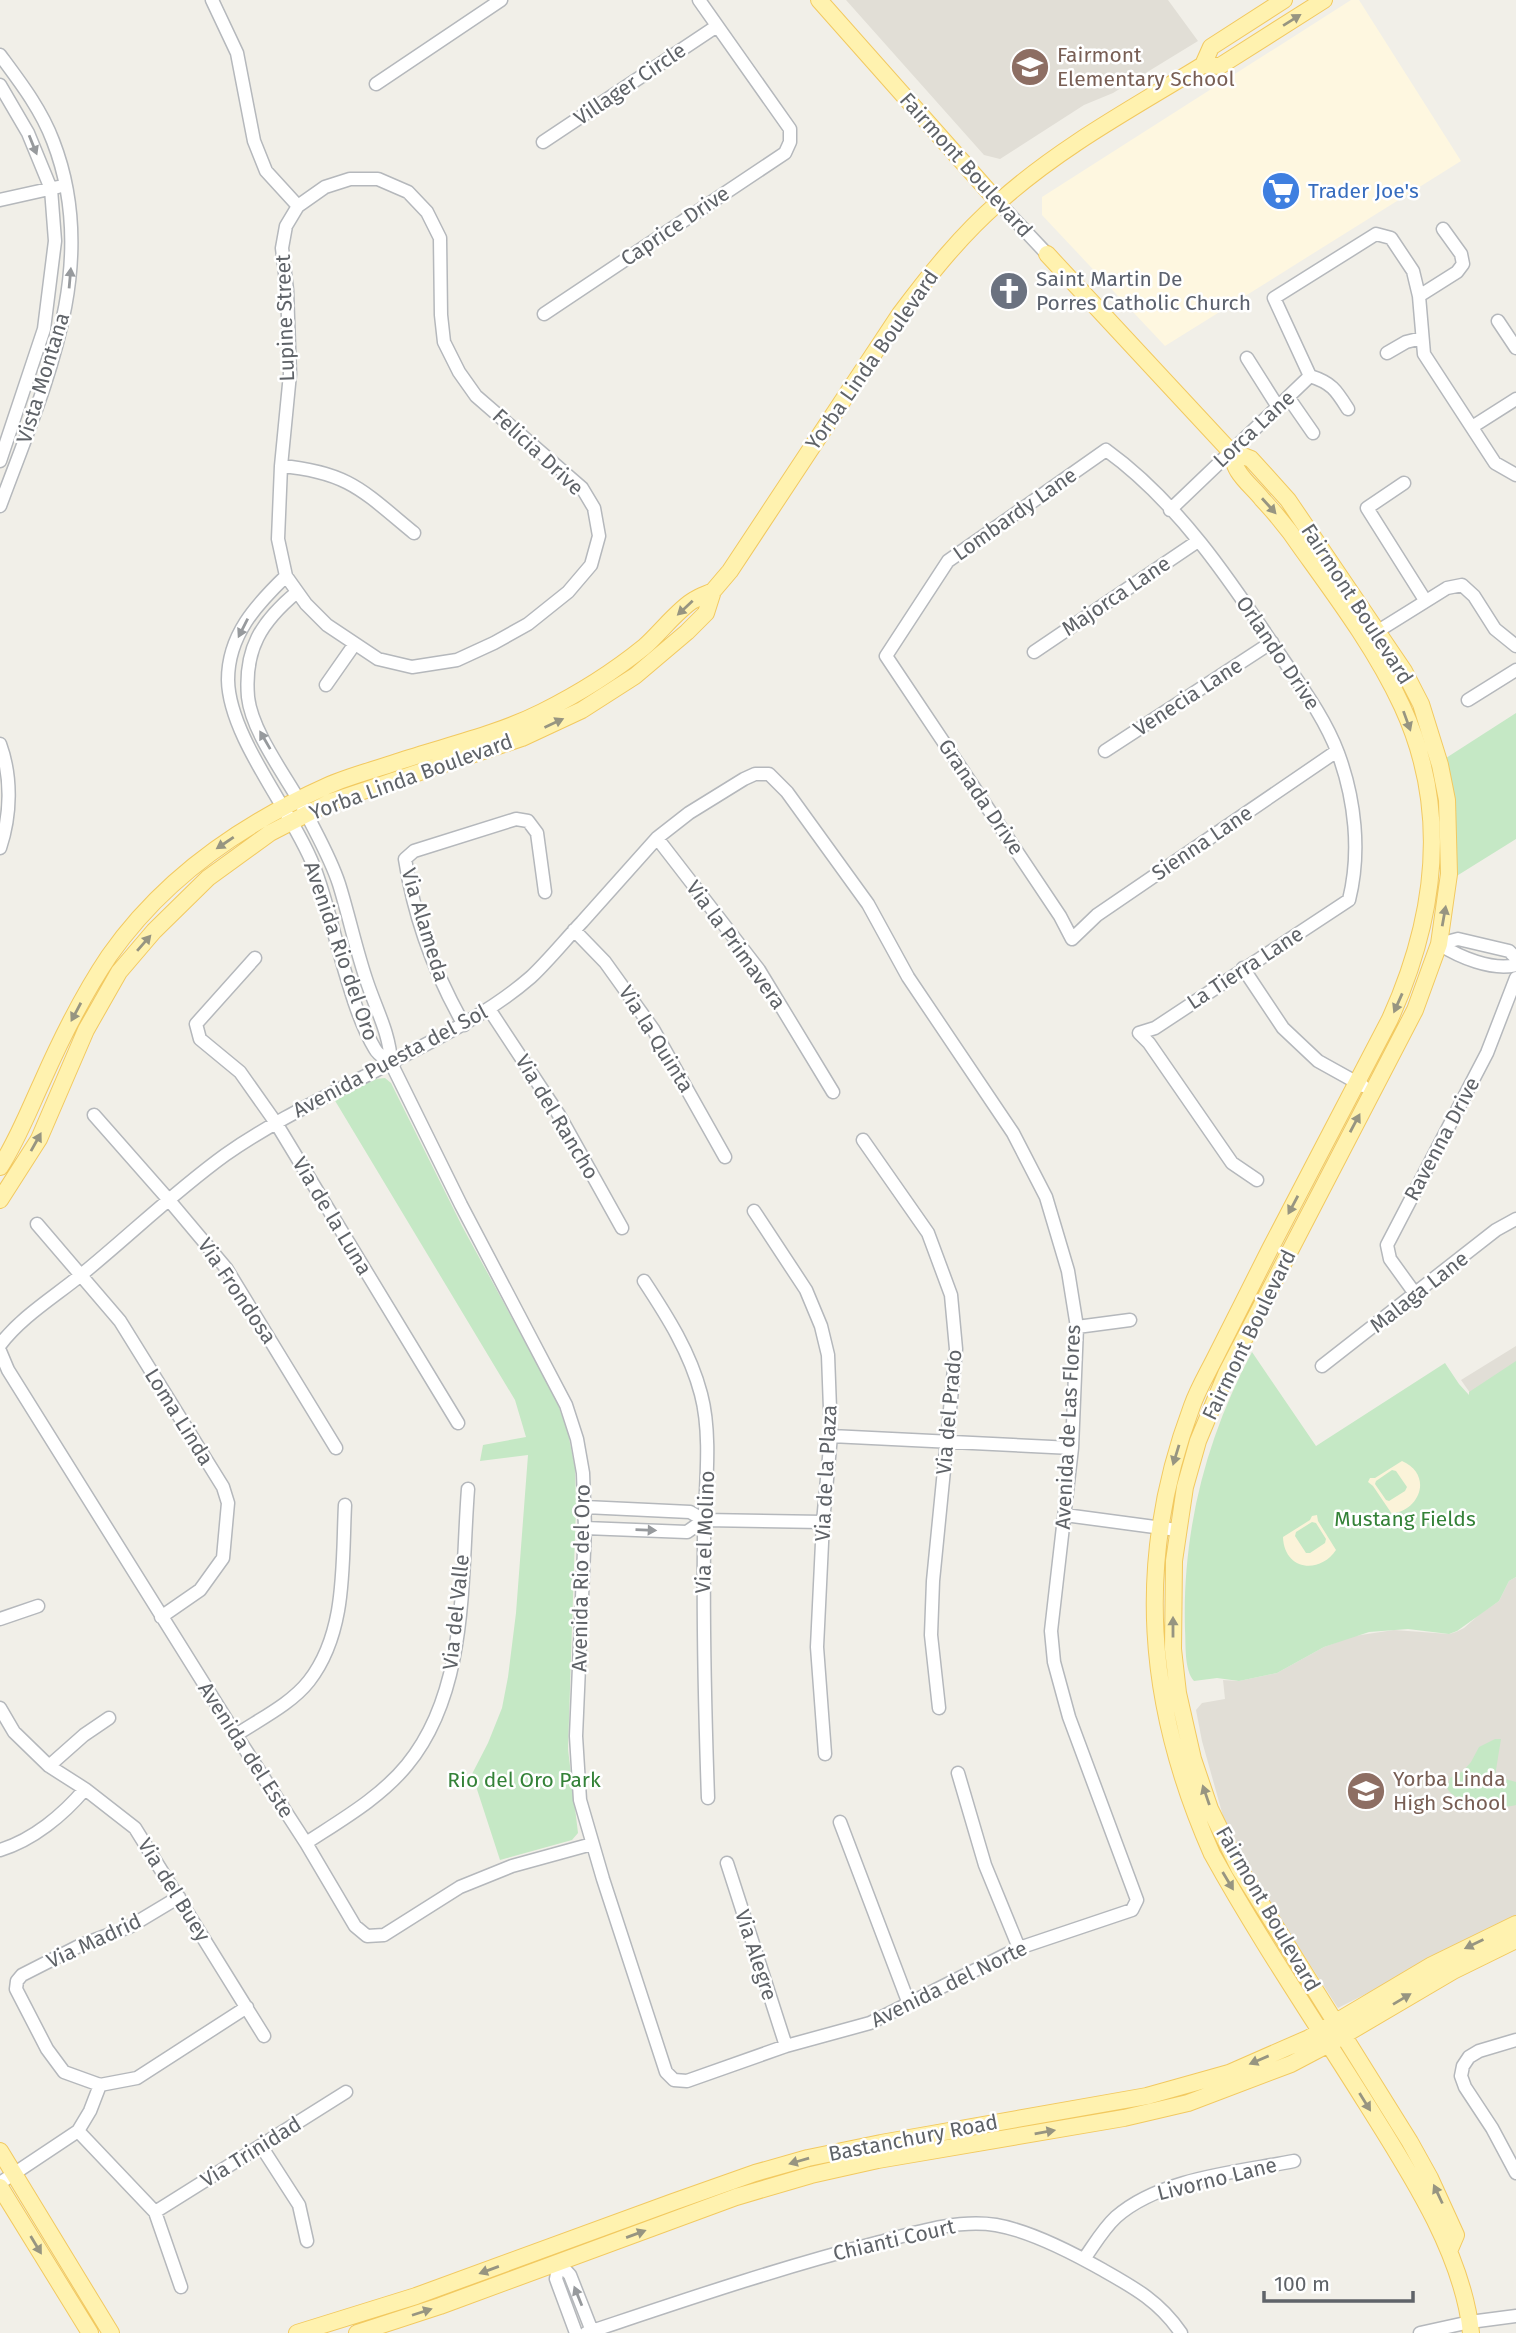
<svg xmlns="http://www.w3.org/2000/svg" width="1516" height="2333" viewBox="0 0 1516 2333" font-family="'Fira Sans',sans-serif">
<rect width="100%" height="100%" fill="#f1efe8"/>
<path fill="#fef7e0" d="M1351,0H1359L1461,161L1165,346L1042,215V197Z"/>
<path fill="#e1ded6" d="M846,0H1168L1198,41L1113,93L1084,105L1000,159L984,155Z
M1516,1346V1436L1482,1410L1461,1380Z
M1516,1577V1918L1338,2008L1230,1841L1202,1741L1196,1710L1202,1703L1225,1699L1223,1680L1239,1681L1277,1673L1324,1647L1354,1636L1394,1630L1449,1634L1456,1632L1464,1628L1480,1614L1499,1601L1509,1581Z"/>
<path fill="#c5e8c5" d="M1516,713V839L1455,877L1446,758Z
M385,1078L391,1083L462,1226L556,1399L568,1433L575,1468L576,1506L568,1749L578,1833L572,1840L500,1860L472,1774L488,1743L502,1708L508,1677L516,1613L528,1455L480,1461L483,1445L526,1437L515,1400L334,1099L375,1079Z
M1252,1352L1316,1446L1445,1363L1459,1384L1469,1395V1392L1516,1361V1577L1509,1581L1499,1601L1457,1631L1449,1634L1408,1629L1369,1632L1324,1647L1277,1673L1239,1681L1217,1678L1194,1681C1184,1670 1186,1644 1185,1630C1182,1531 1206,1438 1252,1352Z
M1495,1739H1501L1495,1776L1516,1782V1805C1501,1810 1454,1804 1447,1788L1450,1778L1463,1771L1471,1762L1479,1747Z"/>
<path fill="#fbf3d9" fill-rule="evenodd" d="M1402,1461C1432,1474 1422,1509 1392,1514L1373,1486L1368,1482L1370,1478H1375ZM1392,1470L1396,1471L1407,1487L1405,1491L1389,1501L1386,1500L1375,1484L1376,1481Z
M1317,1515L1318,1521L1336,1550C1319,1575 1284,1570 1283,1537L1310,1520L1312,1516ZM1312,1522L1316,1523L1326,1539L1325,1543L1310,1553H1306L1295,1536L1296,1532Z"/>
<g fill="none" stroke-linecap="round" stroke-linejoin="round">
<g stroke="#b5b8bc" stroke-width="15">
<path id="minor" d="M212,0L237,53L254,141L266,171L298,206
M0,55C20,82 41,109 53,141C102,267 43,389 0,506
M376,84L501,0
M0,85L28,133L51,189L55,241L44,329L0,461
M543,142L717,26
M350,179H378L408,192L427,212L440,238L441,315L444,342L459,372L476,396L582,488L594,508L599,536L591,565L568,592L528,624L494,643L457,660L412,667L378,659L327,625L306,604L286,576L278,539L281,466L290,374L287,290L282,248L286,226L298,206L325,187Z
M0,200L58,187
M998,202L1047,254
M1419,296L1457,272L1463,264L1461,254L1443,229
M544,314L785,153L790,142V129L699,0
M1498,321L1516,348
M1387,353L1406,342L1422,338
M1247,358L1278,407
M1310,376L1274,298L1376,234L1391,238L1413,271L1419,296L1424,354L1495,463L1516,475
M1310,376C1332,383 1336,390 1348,409
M1288,397L1313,433
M1472,427L1516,399
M281,466C349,472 364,492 414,533
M1404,483L1367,508L1425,600
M1170,510L1310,376
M286,576C256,605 228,635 228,680C229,738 293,812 314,867C326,898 333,932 343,965C351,992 360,1024 375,1049C378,1055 386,1059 391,1063
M1378,631L1447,588L1462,585L1474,596L1495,629L1516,646
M1034,652L1198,541
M326,685L354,645
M1468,700L1516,670
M0,744C12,777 11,815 0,848
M1105,751L1272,642
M657,838L759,970L833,1092
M574,930L605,962L653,1029L725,1157
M1439,944L1458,939L1509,951L1516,958
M1439,944C1459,957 1492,971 1516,965
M255,958L196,1024L200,1039L240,1072L276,1123L458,1423
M1243,968L1283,1028L1318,1061L1363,1086
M489,1009L559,1115L622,1228
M464,1025C435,974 414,917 405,859L414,851L516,819L528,821L537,833L545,892
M94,1115L168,1199L226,1268L336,1448
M863,1140L928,1233L951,1295L956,1349L933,1581L931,1635L939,1708
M1257,1180L1232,1163L1149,1043L1139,1033L1155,1028L1349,900C1361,852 1355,799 1338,753C1324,716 1300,685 1278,652C1230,580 1178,502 1106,450L948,561L886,656L1060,916L1072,939L1097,915L1337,751
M754,1211L806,1290L821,1326L828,1355L831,1436L823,1522L817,1647L825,1754
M37,1224L120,1321L223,1487L228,1503L223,1558L200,1590L161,1617
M644,1281C667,1316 690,1352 701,1394C713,1439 704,1496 704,1543C703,1628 705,1713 708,1798
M1416,1295L1390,1259L1387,1245L1487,1053L1516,978
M1077,1327L1130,1320
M0,1345C21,1317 54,1297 81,1275C130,1235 174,1192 225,1155C272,1122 325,1097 375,1071C429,1042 485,1017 531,977C549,960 565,940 582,922C607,894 632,866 657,838L689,813L744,779L755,774H769L787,792L868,904L908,977L1013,1133L1046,1197L1068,1271L1077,1327L1072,1448L1051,1631L1054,1662L1069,1717L1137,1900L1132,1910L1019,1948L870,2023L786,2046L687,2081L674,2080L666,2072L603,1879L580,1800L576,1736L585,1528L583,1473L577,1439L566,1405L461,1205L391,1063C390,1034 376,1009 367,982C356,950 349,916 339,884C331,859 317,835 305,811C288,779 252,733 248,697C244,649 261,622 297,592
M0,1351L8,1370L236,1735L306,1843L355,1926L367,1936L384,1935L460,1887L512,1866L592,1844
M1322,1366L1496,1230L1516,1219
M831,1436L1072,1448
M585,1507L690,1512L704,1520L823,1522
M1065,1515L1177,1530
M585,1528L687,1532L704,1520
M0,1619L38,1606
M0,1708L14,1732L49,1766L85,1789L135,1828L264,2036
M236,1735C260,1719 291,1704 309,1681C347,1632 342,1564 345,1505
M49,1766L84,1735L109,1718
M958,1773L985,1865L1019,1948
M840,1822L909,2004
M306,1843C341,1820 380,1798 407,1765C468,1691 461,1580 468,1489
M0,1850C33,1840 63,1815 85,1789
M727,1863L786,2046
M1516,2040L1479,2051L1469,2057L1463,2066L1461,2076L1465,2087L1492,2128L1516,2173
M100,2085L64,2072L47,2049L16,1989L17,1981L22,1975L81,1945L129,1927L179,1897
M100,2085L137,2078L247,2007
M78,2131L155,2212L181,2287
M261,2146L299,2205L307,2241
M0,2183L78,2131L90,2111L100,2085
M155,2212L346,2092
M1084,2259C1094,2245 1103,2229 1116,2217C1160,2178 1238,2172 1294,2161
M559,2263L570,2275L592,2331
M559,2263L556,2279L576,2333
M586,2333C682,2301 778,2268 876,2243C914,2233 956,2219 996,2225C1031,2231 1073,2253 1103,2270C1135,2288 1160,2302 1181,2333
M1420,2333L1470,2322L1516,2316"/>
</g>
<g stroke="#f2c960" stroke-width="18">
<path id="major" d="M819,0L998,202
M1203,65L1211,47L1284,0
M1047,254L1230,451C1233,458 1234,465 1238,471C1244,481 1255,490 1262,499C1277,515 1290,531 1302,549C1338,599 1376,650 1402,706C1450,810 1436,917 1390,1019C1350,1096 1310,1173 1270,1249C1252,1285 1233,1322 1215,1358C1207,1374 1198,1389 1192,1406C1134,1560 1146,1705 1212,1854C1259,1939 1314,2020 1366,2103C1408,2170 1463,2253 1471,2333
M1230,451L1251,459L1288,500L1404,671L1421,704L1440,765L1447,800L1449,874L1439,944L1415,1010L1226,1374L1198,1441L1185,1487L1174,1561L1173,1649L1178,1693L1193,1759L1210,1809L1239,1868L1410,2142L1430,2178L1456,2235L1450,2249
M0,1167C17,1141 29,1110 42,1082C61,1039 82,996 109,956C163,879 242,824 327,786C349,776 374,770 397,762C445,746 496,735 542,712C578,694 612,673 644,647C659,634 679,608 694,600C700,596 707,594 713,591
M0,1200L39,1139L86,1030L119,972L154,931L208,878L270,833L330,802L522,738L582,710L635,676L687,632L706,613L713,591L730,571L900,314C930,274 961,235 999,202C1060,147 1133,108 1203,65L1220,66L1324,0
M0,2151L111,2333
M0,2187L90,2333
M297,2333L416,2296L673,2202L755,2173L808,2158L881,2143L1147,2096L1229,2073L1309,2038L1432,1965L1516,1924
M357,2333L440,2306L736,2197L811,2175L878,2160L1124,2118L1188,2103L1291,2064L1329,2044L1453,1971L1516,1940"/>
</g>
<use href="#minor" stroke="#fff" stroke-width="12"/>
<use href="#major" stroke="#fff2af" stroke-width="16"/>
</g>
<defs><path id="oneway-solid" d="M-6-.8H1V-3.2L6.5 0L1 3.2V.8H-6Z" transform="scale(1.75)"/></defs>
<g fill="#979581">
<use href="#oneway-solid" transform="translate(1292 20) rotate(-32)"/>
<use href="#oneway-solid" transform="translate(1269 506) rotate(48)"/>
<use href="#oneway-solid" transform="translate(685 608) rotate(137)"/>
<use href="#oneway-solid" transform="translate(1407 721) rotate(70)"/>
<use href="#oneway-solid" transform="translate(554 723) rotate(-25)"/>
<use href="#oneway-solid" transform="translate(225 843) rotate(146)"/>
<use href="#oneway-solid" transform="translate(1444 916) rotate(-80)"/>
<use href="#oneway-solid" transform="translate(144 943) rotate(-49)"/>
<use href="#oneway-solid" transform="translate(1398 1003) rotate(114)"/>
<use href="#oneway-solid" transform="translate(76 1012) rotate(118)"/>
<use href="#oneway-solid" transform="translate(1355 1123) rotate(-62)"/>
<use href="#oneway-solid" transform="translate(36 1142) rotate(-61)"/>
<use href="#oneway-solid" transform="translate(1293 1205) rotate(118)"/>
<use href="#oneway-solid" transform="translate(1176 1455) rotate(107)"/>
<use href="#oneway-solid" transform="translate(1173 1627) rotate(-90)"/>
<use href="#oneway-solid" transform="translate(1206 1795) rotate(-109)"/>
<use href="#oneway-solid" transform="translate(1228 1881) rotate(59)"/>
<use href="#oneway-solid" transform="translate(1474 1944) rotate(154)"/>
<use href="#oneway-solid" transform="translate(1402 1999) rotate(-31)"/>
<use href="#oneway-solid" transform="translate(1259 2060) rotate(157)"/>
<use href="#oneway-solid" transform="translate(1365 2102) rotate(58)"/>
<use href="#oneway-solid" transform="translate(1045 2132) rotate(-10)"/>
<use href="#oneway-solid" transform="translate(799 2161) rotate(164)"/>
<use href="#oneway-solid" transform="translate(1438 2194) rotate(-115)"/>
<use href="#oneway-solid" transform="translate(636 2234) rotate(-20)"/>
<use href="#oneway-solid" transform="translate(36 2245) rotate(59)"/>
<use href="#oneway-solid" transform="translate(489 2270) rotate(160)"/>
<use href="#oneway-solid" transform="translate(422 2312) rotate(-18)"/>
</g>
<g fill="#979a9d">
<use href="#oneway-solid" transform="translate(33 145) rotate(68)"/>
<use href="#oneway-solid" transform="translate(70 278) rotate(-85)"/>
<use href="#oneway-solid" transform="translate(243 628) rotate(117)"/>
<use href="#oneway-solid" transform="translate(265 740) rotate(-120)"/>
<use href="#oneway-solid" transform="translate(646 1530) rotate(2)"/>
<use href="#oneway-solid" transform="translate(578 2296) rotate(-112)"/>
</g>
<defs>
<g id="school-disc" transform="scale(2.0125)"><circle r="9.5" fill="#8d6e63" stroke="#fff"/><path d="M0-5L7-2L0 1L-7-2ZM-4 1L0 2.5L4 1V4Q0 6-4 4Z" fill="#fff"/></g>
<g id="supermarket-disc" transform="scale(2.0125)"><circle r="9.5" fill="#3f7fe0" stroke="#fff"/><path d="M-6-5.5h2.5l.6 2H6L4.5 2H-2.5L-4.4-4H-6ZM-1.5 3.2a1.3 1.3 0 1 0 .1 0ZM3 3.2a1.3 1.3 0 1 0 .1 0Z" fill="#fff"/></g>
<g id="church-disc" transform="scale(2.0125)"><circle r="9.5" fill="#6b7280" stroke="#fff"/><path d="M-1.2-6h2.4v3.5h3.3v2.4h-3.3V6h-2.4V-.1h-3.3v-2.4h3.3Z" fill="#fff"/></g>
</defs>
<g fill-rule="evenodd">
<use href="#school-disc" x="1030" y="67"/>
<use href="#supermarket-disc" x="1281" y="191"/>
<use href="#church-disc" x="1009" y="291"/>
<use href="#school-disc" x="1366" y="1791"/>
</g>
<g text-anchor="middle" stroke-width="5" stroke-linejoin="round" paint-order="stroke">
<g font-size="21" fill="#785e54" stroke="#fff" text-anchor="start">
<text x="1057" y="62">Fairmont<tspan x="1057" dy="24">Elementary School</tspan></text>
<text x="1393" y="1786">Yorba Linda<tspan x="1393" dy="24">High School</tspan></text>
</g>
<g font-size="21" fill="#5f6368" stroke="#fff">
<text transform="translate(630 84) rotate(-34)" y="7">Villager Circle</text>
<text transform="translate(966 165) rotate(48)" y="7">Fairmont Boulevard</text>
<text transform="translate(675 226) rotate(-34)" y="7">Caprice Drive</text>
<text transform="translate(285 318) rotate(-92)" y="7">Lupine Street</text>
<text transform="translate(872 360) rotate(-55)" y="7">Yorba Linda Boulevard</text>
<text transform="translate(43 378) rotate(-73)" y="7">Vista Montana</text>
<text transform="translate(1254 429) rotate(-43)" y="7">Lorca Lane</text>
<text transform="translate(538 452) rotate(43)" y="7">Felicia Drive</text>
<text transform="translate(1015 514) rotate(-35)" y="7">Lombardy Lane</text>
<text transform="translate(1116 596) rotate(-34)" y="7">Majorca Lane</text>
<text transform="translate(1357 604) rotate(57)" y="7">Fairmont Boulevard</text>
<text transform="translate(1278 653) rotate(56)" y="7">Orlando Drive</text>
<text transform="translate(1188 697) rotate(-33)" y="7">Venecia Lane</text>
<text transform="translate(411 777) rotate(-20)" y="7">Yorba Linda Boulevard</text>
<text transform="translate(981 797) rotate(56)" y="7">Granada Drive</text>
<text transform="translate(1202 843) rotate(-34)" y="7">Sienna Lane</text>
<text transform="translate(425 925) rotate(73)" y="7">Via Alameda</text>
<text transform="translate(736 945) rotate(54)" y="7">Via la Primavera</text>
<text transform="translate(341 951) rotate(71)" y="7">Avenida Rio del Oro</text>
<text transform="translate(1245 968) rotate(-33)" y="7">La Tierra Lane</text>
<text transform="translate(656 1039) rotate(58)" y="7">Via la Quinta</text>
<text transform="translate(390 1061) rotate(-28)" y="7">Avenida Puesta del Sol</text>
<text transform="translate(557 1117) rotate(59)" y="7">Via del Rancho</text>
<text transform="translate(1442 1139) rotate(-62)" y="7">Ravenna Drive</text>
<text transform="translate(332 1216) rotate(59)" y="7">Via de la Luna</text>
<text transform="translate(237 1291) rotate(56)" y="7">Via Frondosa</text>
<text transform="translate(1419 1292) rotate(-38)" y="7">Malaga Lane</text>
<text transform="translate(1249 1335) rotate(-64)" y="7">Fairmont Boulevard</text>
<text transform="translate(949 1412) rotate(-85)" y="7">Via del Prado</text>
<text transform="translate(179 1417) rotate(58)" y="7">Loma Linda</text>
<text transform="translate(1068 1427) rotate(-87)" y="7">Avenida de Las Flores</text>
<text transform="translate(826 1473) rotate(-87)" y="7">Via de la Plaza</text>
<text transform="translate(705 1532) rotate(-88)" y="7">Via el Molino</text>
<text transform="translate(581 1578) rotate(-89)" y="7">Avenida Rio del Oro</text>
<text transform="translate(456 1612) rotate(-84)" y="7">Via del Valle</text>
<text transform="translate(246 1750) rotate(57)" y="7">Avenida del Este</text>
<text transform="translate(174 1890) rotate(58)" y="7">Via del Buey</text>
<text transform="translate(1268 1909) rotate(60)" y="7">Fairmont Boulevard</text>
<text transform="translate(94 1941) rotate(-25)" y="7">Via Madrid</text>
<text transform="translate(756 1955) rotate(72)" y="7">Via Alegre</text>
<text transform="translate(949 1984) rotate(-26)" y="7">Avenida del Norte</text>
<text transform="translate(913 2138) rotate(-11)" y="7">Bastanchury Road</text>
<text transform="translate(251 2152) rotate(-32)" y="7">Via Trinidad</text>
<text transform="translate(1217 2179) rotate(-14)" y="7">Livorno Lane</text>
<text transform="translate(894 2240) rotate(-13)" y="7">Chianti Court</text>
</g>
<g font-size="21" fill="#366cbe" stroke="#fff" text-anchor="start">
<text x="1308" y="198">Trader Joe's</text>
</g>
<g font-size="21" fill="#5b616d" stroke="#fff" text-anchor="start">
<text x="1036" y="286">Saint Martin De<tspan x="1036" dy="24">Porres Catholic Church</tspan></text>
</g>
<g font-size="21" fill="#348238" stroke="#fff">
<text x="1405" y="1526">Mustang Fields</text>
<text x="524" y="1787">Rio del Oro Park</text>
</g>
</g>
<path d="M1264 2291v10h149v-10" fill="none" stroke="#5f6368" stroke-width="3.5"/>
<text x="1274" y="2291" font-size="21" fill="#5f6368" stroke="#ffffff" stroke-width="5" paint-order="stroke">100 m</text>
</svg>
